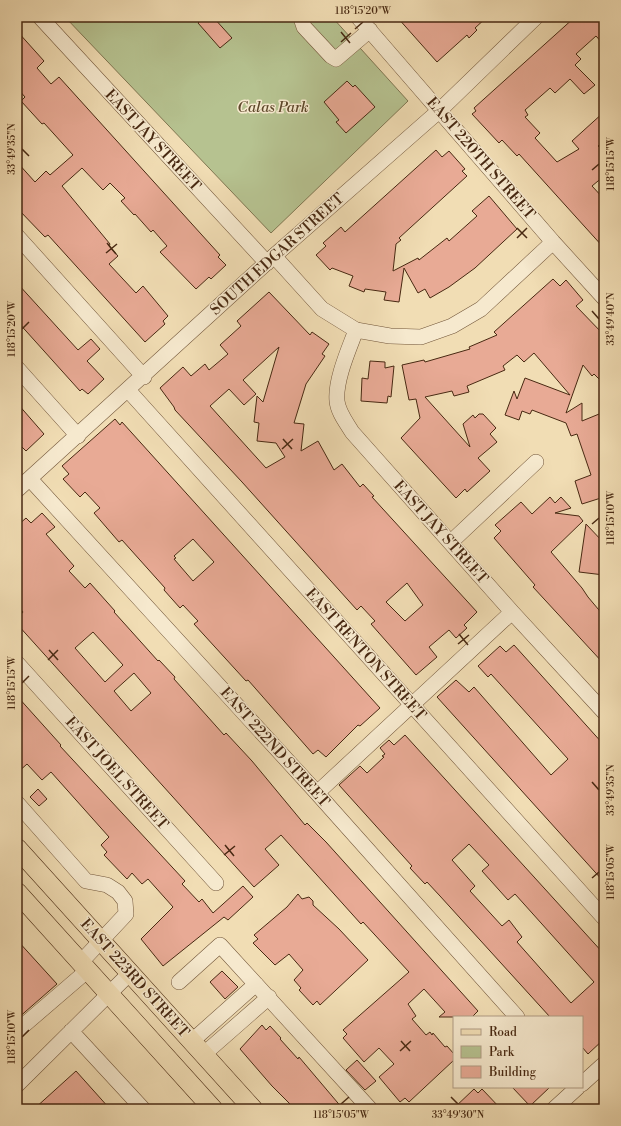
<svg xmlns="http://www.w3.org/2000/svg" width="621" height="1126" viewBox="0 0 621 1126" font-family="'Libre Bodoni',serif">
<rect width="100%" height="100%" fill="#f1ddb4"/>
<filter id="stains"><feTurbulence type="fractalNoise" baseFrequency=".005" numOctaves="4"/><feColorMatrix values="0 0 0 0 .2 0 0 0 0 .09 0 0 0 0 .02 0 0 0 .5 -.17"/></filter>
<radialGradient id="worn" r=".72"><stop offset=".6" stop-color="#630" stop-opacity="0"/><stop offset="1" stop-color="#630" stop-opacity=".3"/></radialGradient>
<path fill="#b6c290" stroke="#7f7651" d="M65,17H332L408,101L271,233Z"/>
<path fill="#e8aa95" stroke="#482912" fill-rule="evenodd" d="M204,17H213L232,38L220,48L198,23Z
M397,17H487L475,28L477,30L469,38L467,35L437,62Z
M575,17H604V45L596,36L576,54L581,59L575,65L595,85L584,94L570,79L555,93L550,88L525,110L528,115L525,117L540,133L535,138L557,162L579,149L572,141L604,112V140L598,146L604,152V176L592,186L604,199V248L519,154L517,156L502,140L499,143L472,114L476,111L474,108Z
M17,31L44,61L37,68L51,84L59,77L220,255L218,257L226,265L211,279L209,277L196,289L160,252L167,246L153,230L151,232L135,214L134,215L121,201L125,198L110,183L103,190L82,168L62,186L110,244L109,246L118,256L109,264L136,293L143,286L168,316L163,321L165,324L145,342L48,235L45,237L17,208V162L35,182L46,171L50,175L73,155L44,123L42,124L21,101L25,97L17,88Z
M347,81L353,87L355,85L375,107L346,133L336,122L339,120L324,102Z
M436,150L442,157L449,151L465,169L462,171L467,176L399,238L401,240L396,244L393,271L418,258L419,260L447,238L449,241L477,216L472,211L489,196L517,229L475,268L449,287L430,298L425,289L418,293L404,268L399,302L384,300L386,292L365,289L364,292L349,286L353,276L332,268L330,270L316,255L326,246L323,243L341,227L345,232Z
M553,279L560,286L566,280L583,300L576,306L604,335V384L594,374L592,376L583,365L566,413L582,403V421L604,412V497L582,504L575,481L591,475L577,434L571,436L566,423L532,410L530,414L522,411L519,420L505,415L514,391L517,399L525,378L570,395L534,353L524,362L517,355L503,366L505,370L467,386L469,392L454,396L452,391L425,397L470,447L463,424L473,415L475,418L479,414H483L496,428L490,434L497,442L478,458L490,471L467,492L465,489L456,498L401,438L420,418L416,399L409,400L402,365L424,360L425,362L470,349L469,347L497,335L494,332Z
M17,283L78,350L91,339L100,349L87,361L104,379L88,394L82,389L80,391L17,321Z
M269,292L310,335L312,332L329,344L322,354L325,356L306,384L294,423L304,424L301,451L318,441L334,470L342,464L360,487L363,484L374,496L372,497L477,612L464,625L467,628L456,638L449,630L429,647L437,657L416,675L371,624L375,621L361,606L357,610L348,600L242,482L175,410L174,407L160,388L183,367L191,376L205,364L209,370L228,354L220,345L241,326L237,321ZM279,347L263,402L257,396L254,422L259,423L257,441L276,443L285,457L266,468L210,406L229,389L244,405L256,394L243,380ZM407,583L423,605L405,621L386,602Z
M370,361L385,362V368L394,366L391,397L388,396L387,403L361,401L362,378L368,379Z
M17,403L44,434L26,451L17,442Z
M115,419L120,425L122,422L380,708L360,726L358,725L326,757L318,750L313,754L248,680L246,681L194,624L198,621L183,605L180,608L164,590L165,588L122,540L119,542L94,513L100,508L85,492L80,497L63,479L69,474L62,466ZM193,539L214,562L193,581L174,559L176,558L174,556Z
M550,497L555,503L561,497L571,508L555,513L579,516L583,521L551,552L582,588L588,597L604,616V664L533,587L535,585L494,538L501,531L495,525L521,502L532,514Z
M42,513L55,527L46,534L74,566L69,571L85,588L90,583L115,611L114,612L158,661L159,660L175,677L174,679L224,735L226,733L252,761L305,825L307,823L326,842L478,1011L472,1017H439L445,1012L424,989L408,1004L416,1016L412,1019L426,1035L430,1032L432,1035L433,1033L445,1047L447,1046L454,1054V1060L409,1102L405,1098L400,1102L379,1077L394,1064L379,1048L364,1062L343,1038L347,1034L343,1030L409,972L363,922L361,924L281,835L265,849L279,865L254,887L17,624V619L23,612L17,605V526L26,518L31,523ZM93,632L123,665L105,682L75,648ZM134,673L151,693L131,711L114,691Z
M586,524L604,543V575L579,572Z
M514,645L604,745V882L437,697L456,680L469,692L474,687L551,775L568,759L491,674L488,677L478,666L500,646L506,652Z
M17,696L61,745L60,746L185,881L182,884L199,902L202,899L213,913L243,886L253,897L228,920L224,917L163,966L141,939L173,907L148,879L142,884L132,873L127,879L104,855L107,852L101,845L109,837L51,772L42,780L27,764L17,773Z
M405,735L604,954V1039L588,1054L582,1047V1017H550L440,896L427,882L425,884L410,868L412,866L339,785L360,766L367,773L384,757L382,756L385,754L380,748L389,740L394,745ZM469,844L489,865L482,871L508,900L515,894L594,982L571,1003L517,942L522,937L509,920L502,926L470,891L475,886L452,860Z
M38,789L47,799L39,806L30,797Z
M298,894L302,899L309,897L313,901V905L339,929L368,960L320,1005L317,1001L313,1005L299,990L301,988L294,980L303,970L289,954L275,965L253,943L258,939L254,935L287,907Z
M17,940L57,984L17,1019Z
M222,971L238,987L225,999L210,982Z
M262,1025L266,1030L270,1026L281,1038L280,1039L298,1059L299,1057L343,1109H295L272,1086L240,1049Z
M357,1060L376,1081L365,1090L346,1070Z
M76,1071L110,1109H34Z
M512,1087H550L530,1106Z
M474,1089L478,1093L482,1089L501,1109H453Z"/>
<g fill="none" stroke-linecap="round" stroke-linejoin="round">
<g stroke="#72563a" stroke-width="16">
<path id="minor" d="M40,17L267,263
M304,17L302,21L304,27L331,56L336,59L370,30
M358,17L553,242L604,298
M17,236L144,377
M274,256L322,309L356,330L390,336L421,337L452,326L481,309L553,242
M356,330C349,349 335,380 337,401C338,412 346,422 352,432L512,612L604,712
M17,368L78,436
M128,390L604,918
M30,479L317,793L517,1017
M17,490L274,256L440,110L536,17
M451,542L536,462
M17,663L216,883
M317,793L512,612
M17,803L86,881L107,885L118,892L125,901L126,914L81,962
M179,982L220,945L370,1109
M17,1031L88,970
M71,1031L143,1109
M192,1041L256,984
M204,1054L269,997
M582,1084L604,1064
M17,1085L130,973
M554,1109L578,1087"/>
</g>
<g stroke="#482912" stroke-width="20">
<path id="major" d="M17,848L253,1109
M17,892L213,1109"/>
</g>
<use href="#minor" stroke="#f6e9ce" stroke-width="15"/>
<use href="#major" stroke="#f1ddb4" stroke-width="19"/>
</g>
<path fill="none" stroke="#482912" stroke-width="1.5" d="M355,29L363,22M341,32L350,43M341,42L351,33M22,149L29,156M592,170L599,164M517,228L527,238M517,238L527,228M107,243L116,254M106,253L117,244M592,311L599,319M22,329L29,322M283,439L292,449M282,449L293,439M592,524L599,518M459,634L468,645M458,644L469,635M49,650L58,660M48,660L58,650M22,683L29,676M592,782L599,790M225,845L234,856M224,855L235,846M592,878L599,872M22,1037L29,1030M401,1041L410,1051M400,1051L411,1041M451,1097L458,1104M341,1104L349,1097"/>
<g text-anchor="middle" stroke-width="3" stroke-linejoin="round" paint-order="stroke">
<g font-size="15" font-style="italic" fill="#5e482b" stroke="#f6e9ce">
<text x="273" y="112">Calas Park</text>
</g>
<g font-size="15" fill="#482912" stroke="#f6e9ce">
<text transform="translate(153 140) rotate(47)" y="5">EAST JAY STREET</text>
<text transform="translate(481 158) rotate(49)" y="5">EAST 220TH STREET</text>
<text transform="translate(277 254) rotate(-42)" y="5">SOUTH EDGAR STREET</text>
<text transform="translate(441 532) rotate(48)" y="5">EAST JAY STREET</text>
<text transform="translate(366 654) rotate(48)" y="5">EAST RENTON STREET</text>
<text transform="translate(275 747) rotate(48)" y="5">EAST 222ND STREET</text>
<text transform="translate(117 773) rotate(48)" y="5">EAST JOEL STREET</text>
<text transform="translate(135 978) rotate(48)" y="5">EAST 223RD STREET</text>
</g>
</g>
<rect width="621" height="1126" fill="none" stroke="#f1ddb4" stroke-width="44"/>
<rect x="453" y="1016" width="130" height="72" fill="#f6e9ce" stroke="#b09c83"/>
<rect x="461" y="1029" width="20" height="6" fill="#f1ddb4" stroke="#b09c83"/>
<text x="489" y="1036" font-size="12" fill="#482912">Road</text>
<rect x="461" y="1046" width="20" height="12" fill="#b6c290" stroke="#b09c83"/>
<text x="489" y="1056" font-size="12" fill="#482912">Park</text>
<rect x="461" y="1066" width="20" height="12" fill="#e8aa95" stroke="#b09c83"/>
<text x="489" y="1076" font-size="12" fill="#482912">Building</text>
<rect x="22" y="22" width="577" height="1082" fill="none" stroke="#482912" stroke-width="1.5"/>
<g font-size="10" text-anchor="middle" fill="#482912">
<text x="363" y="14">118°15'20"W</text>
<text transform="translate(11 149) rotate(-90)" y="4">33°49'35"N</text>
<text transform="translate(610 164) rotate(-90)" y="4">118°15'15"W</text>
<text transform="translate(610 319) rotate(-90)" y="4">33°49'40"N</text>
<text transform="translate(11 329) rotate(-90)" y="4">118°15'20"W</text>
<text transform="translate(610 518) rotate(-90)" y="4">118°15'10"W</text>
<text transform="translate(11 683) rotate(-90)" y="4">118°15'15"W</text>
<text transform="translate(610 790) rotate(-90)" y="4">33°49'35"N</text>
<text transform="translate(610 872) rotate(-90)" y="4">118°15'05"W</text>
<text transform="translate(11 1037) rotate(-90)" y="4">118°15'10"W</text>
<text x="341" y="1118">118°15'05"W</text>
<text x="458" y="1118">33°49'30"N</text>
</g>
<rect width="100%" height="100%" filter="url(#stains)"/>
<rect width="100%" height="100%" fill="url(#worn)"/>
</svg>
